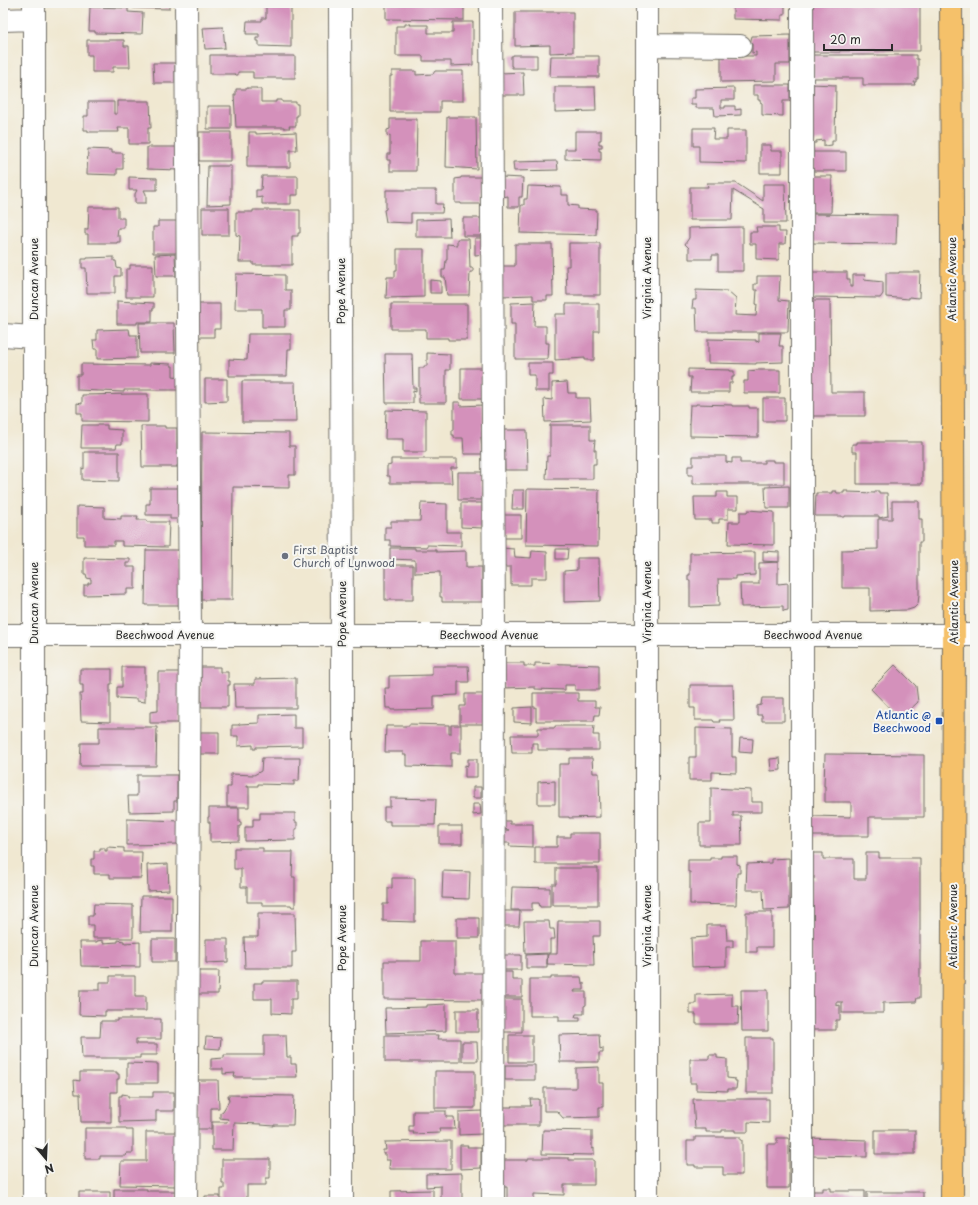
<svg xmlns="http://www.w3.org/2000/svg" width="978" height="1205" viewBox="0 0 978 1205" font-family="'Playpen Sans',sans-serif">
<rect width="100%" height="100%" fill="#f6f6f2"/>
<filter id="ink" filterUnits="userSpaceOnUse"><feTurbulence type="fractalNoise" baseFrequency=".025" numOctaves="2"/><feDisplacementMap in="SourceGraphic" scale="8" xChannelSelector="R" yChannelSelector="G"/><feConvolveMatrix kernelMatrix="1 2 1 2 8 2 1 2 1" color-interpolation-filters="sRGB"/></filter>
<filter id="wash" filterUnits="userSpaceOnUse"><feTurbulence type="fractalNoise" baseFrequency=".012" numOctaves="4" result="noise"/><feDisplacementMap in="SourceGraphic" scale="16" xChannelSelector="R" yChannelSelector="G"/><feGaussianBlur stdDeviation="0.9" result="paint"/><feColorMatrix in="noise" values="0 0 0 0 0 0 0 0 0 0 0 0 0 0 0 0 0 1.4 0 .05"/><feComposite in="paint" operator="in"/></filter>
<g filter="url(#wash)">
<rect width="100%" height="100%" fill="#f0e8d1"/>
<g id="blocks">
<path fill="#d491bb" d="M133,3H169V9L133,8Z
M266,3H291V47L259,46V41H256V38H259V34H246L247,21H262V18H266Z
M386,3L438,4V3H464V20L386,19Z
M518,3H540V6H518Z
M733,3H785V15H782V20L733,19Z
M811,3H920V51H840V52H811Z
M90,7L128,8V12L143,13L142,34L95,33V31H89Z
M515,12H573V52L550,53V45L515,46Z
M453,22H473V65L451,66V61H423V56H396V26H405V24H410L409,25H428V33H453Z
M223,27L225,48L205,49L203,28Z
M790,35V64H776V81L721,82V56H756V52L752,53V44H750L752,36Z
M87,40H124V46H129L130,67H113V72H92V55H87Z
M210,55H235V56H295V78H253V72H238V75H236L235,74H210Z
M513,55H537V68H512V66H511V56H513Z
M813,55H916V59H918V79H916V82H914L915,85H863V78H813Z
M551,56H599V77H551L550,76Z
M153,63H175V83H154Z
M392,71H416V75L433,74L435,71H463V101H440V112H390V76H392Z
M523,72L524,95H502L501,73Z
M810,84L836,85L835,141H832V145L824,146V140L816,141V143H812Z
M753,85H790V101H783V116L762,115V103L760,102V100H758V95H753Z
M555,87H595L596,111L555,112Z
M247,88H257V89H261V102H276V100H282V102H296V104H298V116H296V126H289L290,128H284V127H236L234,95H236V89H247Z
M734,88V100H721V108H725V106H735V110L741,109V115L715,116L714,108H696V104H691V98H695V89Z
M117,101H150L151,128H148V144H129V128H118L119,132H88V130H84V116H88V102H114V114H117Z
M207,106H231V129H207Z
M447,117H476L477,169L446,167Z
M390,119H417L416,171H390V160H387V154H390V135L387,136V130L390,129Z
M693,128H714L713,139H727V130H746V163L699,162V146H693Z
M575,131H601V140H599V144H602V147H599V151H601V160L565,159V149H575Z
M199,132H231V161H199Z
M249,132H256V134L296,132L297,150H290V167H247V156H249Z
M760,145H771V151H782V173H760Z
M147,147H180L179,170L147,169Z
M88,149L111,150V153H123V169H117V175L87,174Z
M813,152H846V171H813Z
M557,161L558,170L514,171L513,162Z
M208,166H231V204L207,205Z
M262,176H298V195H291V204H262V197L256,198V190H261Z
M811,176H832L831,213H810Z
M129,177L157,178V190H144L146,194V203H135V194L137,190H129Z
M461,177H483V204H461V203H455V179L461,178Z
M502,177L523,178L522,197H519V207H508V196L502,197Z
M707,183H736L763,201V184H785L786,223H764V209L733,190L732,220H690V187H708Z
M528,186L561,187V195H568V205L578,206V209L597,210L596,235L520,233L521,205H524V199H527Z
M386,190H436V204H443L442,213H411V223L386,222L384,210L386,209Z
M89,207H118V218H124V228H118L117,236H120V242H117V243H88V234H85V229H88Z
M202,208H229V235H202Z
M253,210H300V233H298V236H292V265H253V262H239L240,236L236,235V212H253Z
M811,214L897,215L896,244L810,243Z
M463,218H482V236H463Z
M449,219L450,237H416V220Z
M158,221H177L179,253H153V227H158Z
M743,227V271H718V255H712V259H689V248L685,244L689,238V228Z
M756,227H779V232H786L785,244H779V260L756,259V244H750V232H757Z
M475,238H485V254L475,255Z
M457,239H469L470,268H473V272H470L469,295H447L445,277H442V270H445L446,260H447V244L457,245Z
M569,243H600V295H567L566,266H569Z
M515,244H552L553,296H547V300H533V295L502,296L501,266H515Z
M397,249H424V297L386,298L387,277H395V270H397Z
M175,254L176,276H156L155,255Z
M114,257V261H116L117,268L121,269V276H115V293H87L86,268H82V259H87V258Z
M130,265H153V297H126V269H130Z
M810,272H847V279H850V287H853V275H865L864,280L883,282V294L880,298L810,297Z
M899,272H920L919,298L909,297V299L886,297V273H899Z
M236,274L285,275V290H291V310H285V327H262V309H235Z
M757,276H780L779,300L789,301L788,332H697L696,308H692L693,300H696V290L727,291L736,299L735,315L756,316L757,304H756L757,290H754V284H757Z
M430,280L441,281V293H430Z
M811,300H830L831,392H865V416H811Z
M117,301L154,303V309H152V322H137V324H117Z
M535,302L534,326H546V343H549L548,359H515V324H511V303Z
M196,304H220V329H214V337H196Z
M391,304H467V340H448V338H426V329H391Z
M566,304H599V331H594V360H585V358L555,360V314H566Z
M139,323H174L175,353H140Z
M129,329L130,335H137V358L97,359V349H94L93,340H97V330Z
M759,333H781L779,346H783V362L756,363V364L708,363V339L756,340V342L759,341Z
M248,334H291V349H288L287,376H229V359L247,360Z
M427,353L450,354V370H446V403H419V368H424V366H427Z
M385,354H412L413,388H416V392L413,391V403H386Z
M150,363L171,364V366H173V376L179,377V390H124V392L77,390V375H81V364L150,365Z
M528,363H553V375H549V391H535V375H528Z
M461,368H482V399H461Z
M688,369L730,370V371H734V377H732V383H729V392H690L691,377H688Z
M758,370H780V393H744V381H748V371Z
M205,379H227V401L205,402Z
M242,381H264V382H295L296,422H242Z
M567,382L568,393H576V398H590L591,420L545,422L544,399L552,400V383Z
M132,394H148V422L82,421V413H77V403L82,404V395Z
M763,398H785V421H763Z
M454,402H460V406L483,405L484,437H481L482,454H464L463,438H454V435H452V430H454Z
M696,404L732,405V406H749V408H758V437L690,436V423L689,424L690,405H696Z
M386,410L426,411V452H403V439H385Z
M82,425H107V429L122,430V444H117L116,448H81Z
M550,425H590V440H595L594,450H596V464H593V479H546L547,456H550Z
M141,426H165V428H177V455H178L179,465H177V467H142Z
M504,430H527L528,470H505Z
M202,432L289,433V446H295V475H289V488L233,487L232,600H201Z
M857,442H922V484H857V452H852V444H857Z
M84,452H119V481L82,480V468L84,469Z
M693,456H726V462L732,463V458H740V463H764V460H773V462H784V484H693V475H688V466H693Z
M391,459H457V468H451L452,483H390V476H387V466L391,465Z
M458,472H483L482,500H458Z
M789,486V508H766L765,487Z
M150,488H181V519H170V515H146V504H150Z
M527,489L599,490L598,546L526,545Z
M513,490H524V509H512Z
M832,491H836L837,493H844V491H848V492L875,493V491H879V493H887L888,516L879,518V516H845V517H842V516H815L816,493H832Z
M717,492H727V497H738V509H728V519H719V523H712V520H695L694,497H717Z
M892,501H919V519H922V542H919V595L918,604L914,608L908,610L870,611V588H842V550L878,549V519H892Z
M421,503L447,504V532H461V546L427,545V547L390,546V540H385V527H391V521H420Z
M461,503H482V528L461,527Z
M77,506L104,507V518L121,519V516H138L137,520H147V522H169L168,547L122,546V541H114V545H84V536H77Z
M748,510L774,512V545L728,544L729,522H740V512H747Z
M501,515H521V538H501Z
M390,548H415V550H436V552L466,551V567H482V602H442V597H440V572L415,573V560L390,559Z
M501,548L514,549L515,557L531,558L532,551L547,552V578H531V585H511V567H500Z
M556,549H568L567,559H556Z
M146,550H180V605H145Z
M763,551L779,552V562L763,561Z
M755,552V575L735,576V579H718L719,606L690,607V580H688V575H690V553Z
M84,558L130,559V563H126V567H135V589H127V594L84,595V585H88V583H91V579L87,578L86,574H84Z
M577,558H599L600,601L564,602V571L577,570Z
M778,562V584L788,583V610L783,611V606L741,607L740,584H759V563Z
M385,565H413V600H385Z
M503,663H524V666H535V663L599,665V690H575V685H565V690L535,689V687L503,688Z
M895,665L916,686L918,702L900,719L871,689Z
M432,666H468L469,682H458V695L434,696V709L391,710V708H386L385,688H389V676L432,675Z
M122,667H145V702L137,701V699L117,698V687H122Z
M201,667H220V672H228V681H230V685H228V707H201Z
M80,669H112V684H110V722L81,721L80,694H83V685H80Z
M158,672H180V723H150V712L158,711Z
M296,678V708H235L234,684H255V679Z
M690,685H733L734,720H719L720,722H714L713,720H695V708H690Z
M533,693H578V701H595V707H600L599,715H595L594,721H536V707H533Z
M465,694H484L485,724H460V706H465Z
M762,698H784V721H762V715H757V706L761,705Z
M532,707V723L514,722V708Z
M294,714V728H302V746L256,747V749H253V745L238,746V736H232V725H239V724L259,723V715Z
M409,724L449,725V734H451V725H461V753H451V767L406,766V755H403V752H385L386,726H409Z
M555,726H594L593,735H599V750H538V743H532V753H512L511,735H538V728H555Z
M99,727H157L156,766H80L81,743H99Z
M696,728L732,729V757H736V773L712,772V780H689V757H696Z
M199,732H219V754H196Z
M740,738L753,739L752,753L739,752Z
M825,754L924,755V817H869V836H812V816L851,817V802H825V786H824Z
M262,758H300L299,781H294V785L258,784V786H247V787H249V807H227V787H231V774L254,775L261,771Z
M569,758H592L593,773H599L600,817L569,818V817H559V764H569Z
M780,758L781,770L771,771L770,759Z
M468,759H477V777H465V765L468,766Z
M137,775H177V801H174V811L129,812L128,796H137Z
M555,781V804H538V782Z
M473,787H481V798H473Z
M711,788L751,790V802H762V812H733V816H741L742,845H699V823H711Z
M390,798L436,799L435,825H390V821H384V807H390Z
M473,804H480L481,814L473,815Z
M209,808H239V822H241V826H239V841L210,842V822H208V817H209Z
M260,813H295V822H297V829H295V840L245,841V827H253V819H260Z
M127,819L180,821V844L127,845Z
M501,821H510V824H533V847L509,846L510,843H500V830H509L501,829Z
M439,826H462V844H439Z
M570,833H600V864H535V847H557V837H570Z
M107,847L124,848V852H142L141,878H110V874H94V866H91V859H94V851H100V848H105V851H107Z
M234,848H263V852H293L292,877H295V907H292L291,905H262V902H247V887H241V869H234Z
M813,853H823V859H854V879H866V853H879V858H920V998H917L916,1002L883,1003V1013H842V1002H836V1006L840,1005V1020H836V1030H811L810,879H814V876H812L811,859H813Z
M721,856H737V864L740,865V873H737L736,905L690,904V872H688V860H710V858H721Z
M789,858V909L764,910L763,890H746L747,864L771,863V859Z
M168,864L169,890L148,891L147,865Z
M556,868H598V905H552V884H556Z
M443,871L470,872L469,899L442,898Z
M392,878H415V922L383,921V904H388V888H392Z
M512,887L550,888V907H540L539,903H532V910H511Z
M141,896H172V932H140Z
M94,904L133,905V938H93V925H88V916H93Z
M502,911H520L519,926H501Z
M746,912H772V947H757V952H746Z
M258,913H295L296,952H292V968H245L244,937H258Z
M457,918H479V938H457Z
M524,921H549L550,929H554L555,939H550V953L525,954Z
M558,921H600V936H593L594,965L547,964L548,954H557Z
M707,925H726L727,940H733V947H726V966L692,967L691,938L707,937Z
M152,939H175V962H152Z
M206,939H228V962L206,963Z
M103,940V943L118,942V940L124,941V943L140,942V967L81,966L80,942H97V941Z
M421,941H455V973H483V1000L384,999V961H421Z
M547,954V968H526V955Z
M502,955H521V970H502Z
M196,971H219L218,994H196Z
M501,972H512V980H522V997H502Z
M110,976H135V996H146V1011H105V1016L79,1015L80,990H100V982H110Z
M551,977H581L582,983H584V990H575L574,992H586V1005L584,1006V1014H576L575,1017H580V1021H559V1016H530V979H551Z
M262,981H297V999H291V1014L272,1013V999H254V983H262Z
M741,990H768V1031H742Z
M732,994V1006H739L738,1024H696V1014H690V1004H696V995Z
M500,999H522V1032H500Z
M446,1004V1031L386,1033L385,1008L427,1007V1005Z
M456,1010H478V1032H456Z
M117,1019H161V1039H136V1044H157V1055H140V1058H82L81,1037H100L101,1021H117Z
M599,1034L600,1049L603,1048V1053H599V1062H560L559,1035Z
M264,1035H286L287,1057H291V1064H296L297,1077H234L235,1073L223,1074V1069H211V1059L224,1058V1055H264Z
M385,1035H439L438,1039H460V1062H385Z
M509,1035H532V1062H509Z
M206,1037L221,1038L220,1049L205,1048Z
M746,1038H773V1093H746Z
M462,1042H477L478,1061H462Z
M709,1055H717V1058L727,1059V1078L735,1079V1081H737L736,1089H728V1091L696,1090V1083H690V1059H709Z
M127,1063L158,1064V1083H127Z
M505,1065H535V1080H505Z
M599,1067V1083H603V1107H599V1117L563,1118L557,1111H544V1088H576V1068Z
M435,1071H475V1108H435Z
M80,1072H117V1074H119V1079H117V1092H111V1122H81L80,1094H75L74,1080L80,1081Z
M196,1080H218L219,1108H211V1129H197Z
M153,1092H174V1111H156V1121L119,1122V1096H122V1094L128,1095V1097H153Z
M228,1095L294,1096L293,1125H274V1126L261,1125V1124L234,1123L233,1150H212V1122H227L228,1119L220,1118V1113L223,1111L229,1101Z
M530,1099H539V1125H501V1107H512L511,1106H531Z
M693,1099H769V1123L748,1122V1132H735V1130H722V1132H706V1129H695Z
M413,1111H446V1117H454L455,1129H439L440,1133L413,1134L414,1132H409V1126H413Z
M482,1111V1134L459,1135V1112Z
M85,1128H126V1130H133V1153H127L126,1156H100V1159H85Z
M543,1130L592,1131V1149L594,1148V1154H592V1155L542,1154Z
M875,1130H915V1154H875Z
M146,1132H177L176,1186L120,1185L121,1161H146Z
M695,1137H740V1140H742V1175H723V1167H695V1165H687V1141H695Z
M777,1138H789V1188H767V1144H777Z
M809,1138L867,1140V1157L809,1156Z
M451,1141V1169H390V1167L389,1168L390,1160H386V1154H383V1150H386L385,1142Z
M460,1145H468L467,1147H481V1168L460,1169Z
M528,1158H569V1160H594V1185H564V1195L534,1194V1202H507V1187H500V1160H528Z
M222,1159H270V1178H266V1185H247V1200H221V1189H224V1183H222Z
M462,1173V1199H441V1186L426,1187V1174Z
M823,1188H831V1191H865V1202H809V1191H823Z
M114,1189H147V1191H177V1202H114Z
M433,1190V1202H391V1191Z
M79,1192H110V1202H79Z
M867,1192H923V1202H867Z
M205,1196H220V1202H205Z"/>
</g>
</g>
<g filter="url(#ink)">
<use href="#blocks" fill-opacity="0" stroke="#706d65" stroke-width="1"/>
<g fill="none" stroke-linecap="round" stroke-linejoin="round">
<g stroke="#706d65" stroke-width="24">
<path id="minor" d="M340,3L342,635V1202
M491,3L494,635L493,1202
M647,3V1202
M3,20L34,19
M647,45L740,46
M3,335L34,337
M3,635H975
M34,1202V3
M186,1202L190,635L186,3
M802,1202V3"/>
</g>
<g stroke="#706d65" stroke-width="24">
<path id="major" d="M951,3L954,635L952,1202"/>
</g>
<use href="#minor" stroke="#fff" stroke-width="22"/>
<use href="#major" stroke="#f5c16b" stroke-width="22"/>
</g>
</g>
<circle fill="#6b7280" stroke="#f6f6f2" stroke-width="1.5" cx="285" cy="556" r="4"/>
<rect fill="#1a4fb4" stroke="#f6f6f2" stroke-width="1.5" x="935" y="717" width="8" height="8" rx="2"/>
<g text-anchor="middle" stroke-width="4" stroke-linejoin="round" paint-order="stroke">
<g font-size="11" fill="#2b2b2b" stroke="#f6f6f2">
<text transform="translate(647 278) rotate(-90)" y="4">Virginia Avenue</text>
<text transform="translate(34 279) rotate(-90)" y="4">Duncan Avenue</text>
<text transform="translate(952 279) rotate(-90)" y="4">Atlantic Avenue</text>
<text transform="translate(341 291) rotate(-90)" y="4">Pope Avenue</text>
<text transform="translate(647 602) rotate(-90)" y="4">Virginia Avenue</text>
<text transform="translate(954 602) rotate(-90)" y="4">Atlantic Avenue</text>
<text transform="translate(34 603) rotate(-90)" y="4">Duncan Avenue</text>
<text transform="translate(342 614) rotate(-90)" y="4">Pope Avenue</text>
<text x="165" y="639">Beechwood Avenue</text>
<text x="489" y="639">Beechwood Avenue</text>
<text x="813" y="639">Beechwood Avenue</text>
<text transform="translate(34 926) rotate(-90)" y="4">Duncan Avenue</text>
<text transform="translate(647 926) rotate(-90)" y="4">Virginia Avenue</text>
<text transform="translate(953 926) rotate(-90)" y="4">Atlantic Avenue</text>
<text transform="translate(342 938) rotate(-90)" y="4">Pope Avenue</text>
</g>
<g font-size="11" fill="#5b616d" stroke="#f6f6f2" text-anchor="start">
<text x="293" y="554">First Baptist<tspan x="293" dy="13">Church of Lynwood</tspan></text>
</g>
<g font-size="11" fill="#164399" stroke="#f6f6f2" text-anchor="end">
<text x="931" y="719">Atlantic @<tspan x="931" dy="13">Beechwood</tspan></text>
</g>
</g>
<rect width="978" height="1205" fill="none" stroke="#f6f6f2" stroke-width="16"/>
<g transform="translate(46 1159) rotate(161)" stroke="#f6f6f2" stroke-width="3" paint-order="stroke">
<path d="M0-3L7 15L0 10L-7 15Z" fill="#2b2b2b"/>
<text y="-6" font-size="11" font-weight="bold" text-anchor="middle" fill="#2b2b2b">N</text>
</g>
<path d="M824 44v6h68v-6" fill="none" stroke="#2b2b2b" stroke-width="2"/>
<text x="830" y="44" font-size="12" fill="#2b2b2b" stroke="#f6f6f2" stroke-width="3" paint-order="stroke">20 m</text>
</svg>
